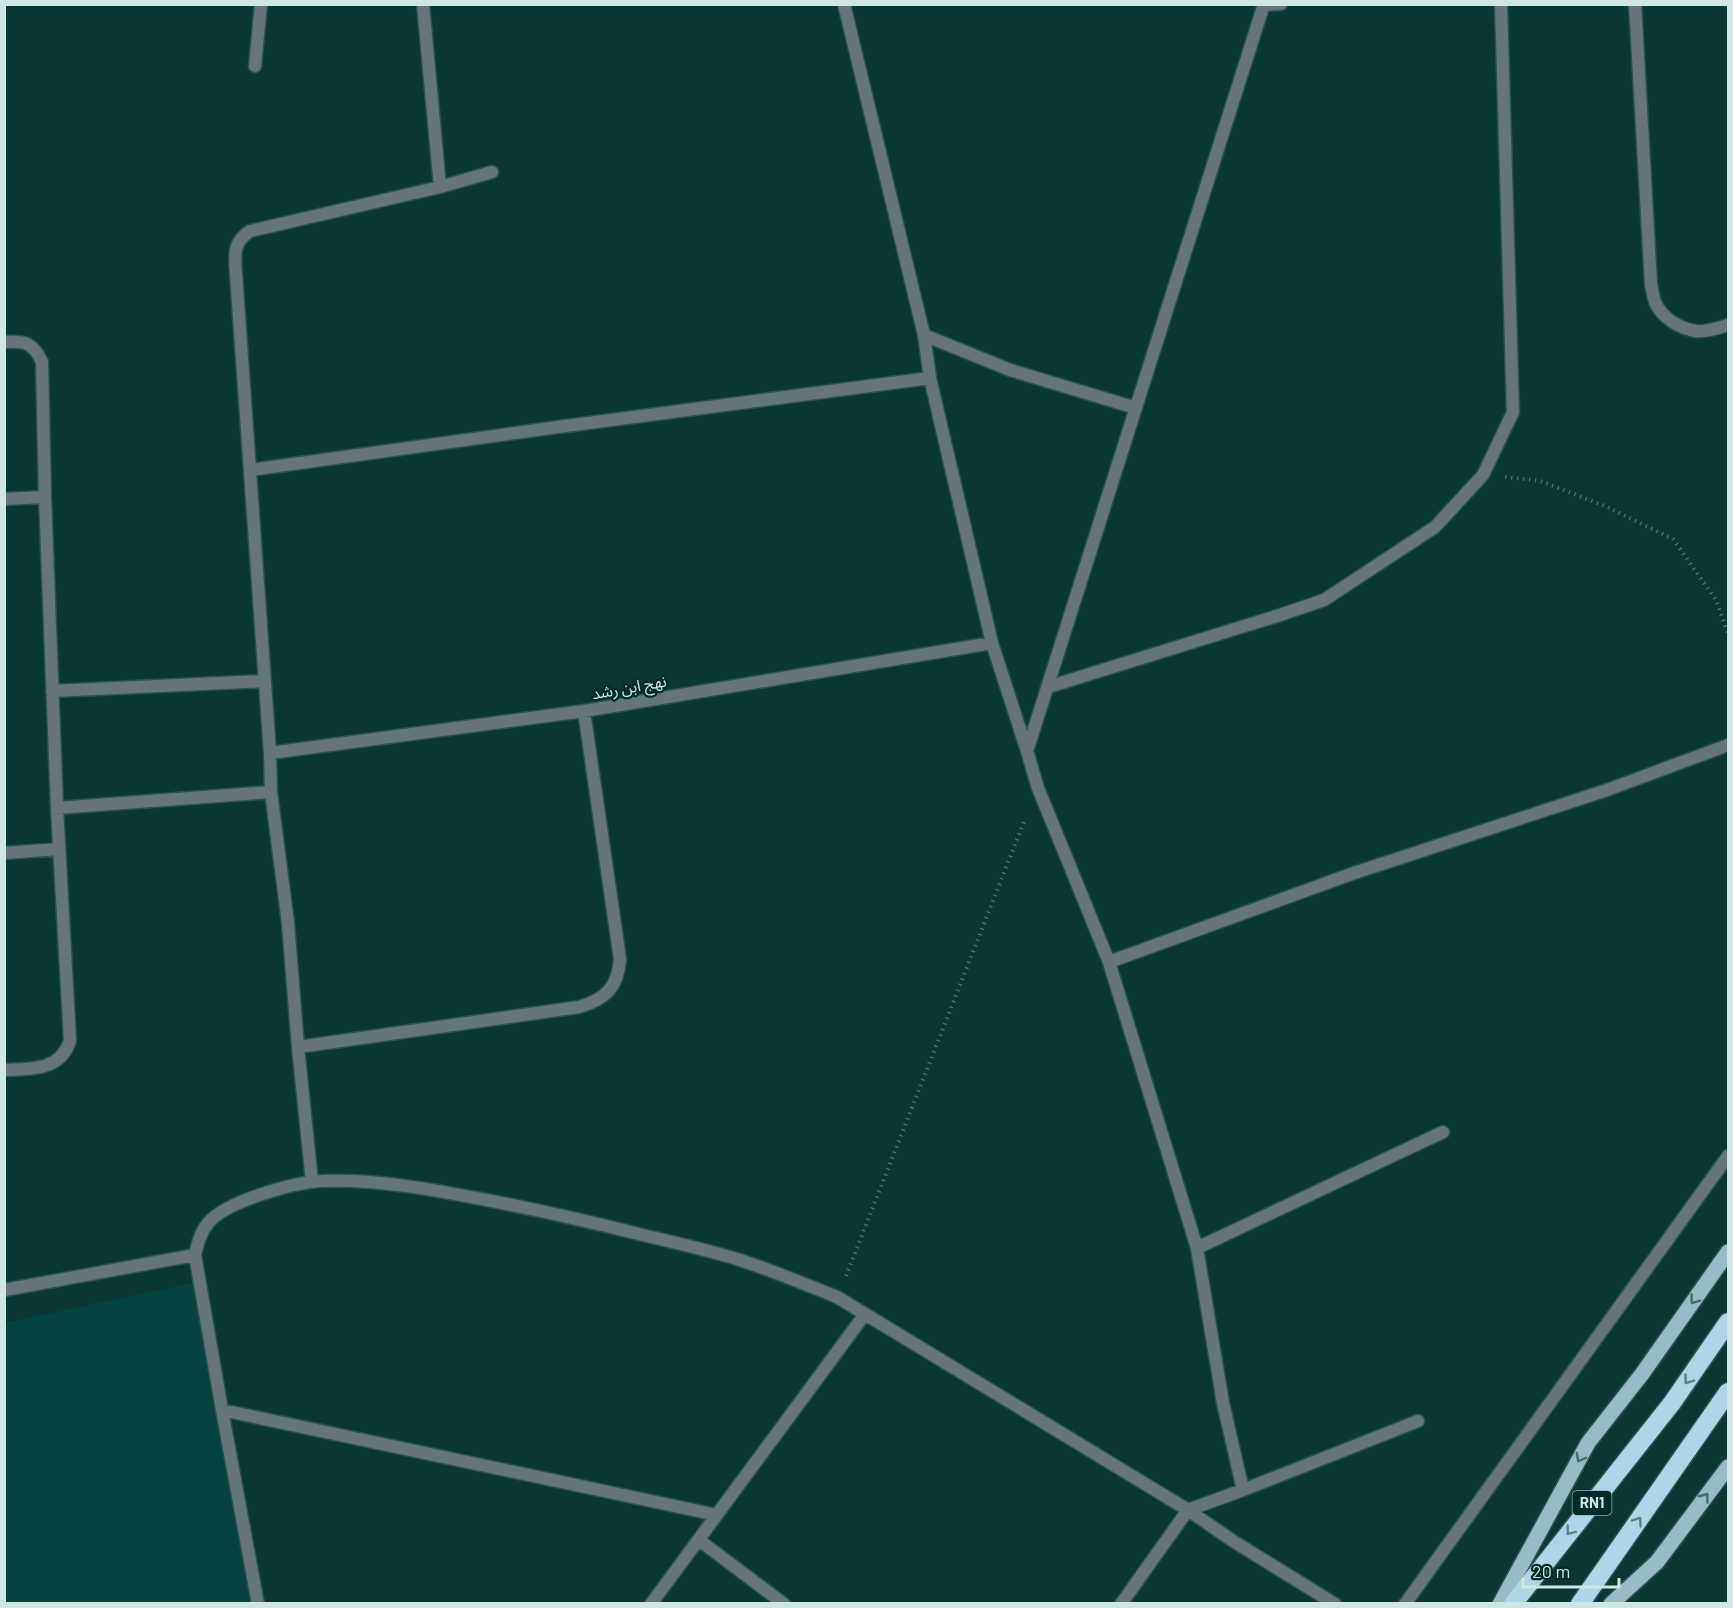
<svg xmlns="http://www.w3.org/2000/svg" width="1733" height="1608" viewBox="0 0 1733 1608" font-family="Barlow,'Noto Sans Arabic',sans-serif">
<rect width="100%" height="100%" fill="#083734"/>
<path fill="#044340" d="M193,1283L253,1603H5L4,1323Z"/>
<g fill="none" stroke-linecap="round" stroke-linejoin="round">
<g stroke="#285350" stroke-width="15">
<path id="street" d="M423,4L440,187
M844,4L924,335L930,378L992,643L1027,751L1038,788L1109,962L1197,1248L1223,1403L1243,1490
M1635,4L1651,284C1652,290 1653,296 1655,302C1661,317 1680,329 1696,331C1706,332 1719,328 1728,325
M1263,5L1281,4
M255,66L261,4
M924,335L1010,370L1136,408
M4,342C25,341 33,342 42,362L45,497L57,808L70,1041C60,1071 31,1069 4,1070
M250,470L558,427L930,378
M4,499L45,497
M1048,687L1280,615L1324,600L1435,527L1483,475L1513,412L1501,4
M52,691L264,681
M1027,751L1264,4
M270,753L584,711L992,643
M57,808L271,792
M4,853L59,849
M1109,962L1354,873L1607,790L1728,745
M298,1047L579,1007C606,999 618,987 620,959L584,711
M312,1182L298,1047L288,923L271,792L270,753L236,274C235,256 232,243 250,231L440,187L492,172
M1197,1248L1443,1132
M195,1255L222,1410L258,1604
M4,1290L195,1255C198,1242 201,1231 209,1222C228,1201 294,1182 323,1181C381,1179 440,1191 497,1202C547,1212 595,1223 643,1235C676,1243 708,1250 740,1260C773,1271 805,1284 837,1297L1188,1510L1233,1541L1335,1604
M222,1410L717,1515
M699,1540L784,1604
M651,1604L865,1314
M1121,1604L1188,1510L1243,1490L1418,1421
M1405,1604L1728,1156"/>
</g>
<g stroke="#285350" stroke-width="18">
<path id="primary" d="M1500,1604L1588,1443L1642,1374L1728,1252
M1611,1604L1657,1562L1728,1467"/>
</g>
<g stroke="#285350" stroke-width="21">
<path id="highway" d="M1513,1604L1672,1403L1728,1322
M1580,1604L1728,1392"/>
</g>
<path stroke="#486f6c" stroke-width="4" stroke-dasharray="1.5 4.5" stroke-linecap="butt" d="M1505,477L1540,481L1605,506L1673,539L1716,600L1728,634
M846,1276L1025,819"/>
<use href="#street" stroke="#65757b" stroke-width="12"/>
<use href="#primary" stroke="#99bbc8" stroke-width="15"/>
<use href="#highway" stroke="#add6e6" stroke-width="18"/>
</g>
<defs><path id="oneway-chevron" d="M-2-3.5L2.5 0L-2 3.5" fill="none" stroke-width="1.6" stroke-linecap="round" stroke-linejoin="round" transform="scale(1.5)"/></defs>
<g stroke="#456d71">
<use href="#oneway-chevron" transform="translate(1694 1300) rotate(126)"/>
<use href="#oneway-chevron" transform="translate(1580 1458) rotate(119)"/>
<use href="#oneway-chevron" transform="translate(1705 1497) rotate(-53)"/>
</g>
<g stroke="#568288">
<use href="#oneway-chevron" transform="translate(1688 1380) rotate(125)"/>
<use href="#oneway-chevron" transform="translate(1638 1521) rotate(-55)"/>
<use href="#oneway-chevron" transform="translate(1570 1531) rotate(128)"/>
</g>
<g text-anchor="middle" stroke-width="4.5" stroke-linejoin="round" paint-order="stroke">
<rect fill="#002d2a" stroke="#91aeac" stroke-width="1.5" x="1572.5" y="1491" width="39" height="24" rx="4.5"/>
<g font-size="15" font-weight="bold" fill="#cfe6e3">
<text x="1592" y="1508">RN1</text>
</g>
<g font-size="16" fill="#cfe6e3" stroke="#002d2a">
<text transform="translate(629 687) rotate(-10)" y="6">نهج ابن رشد</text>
</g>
</g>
<rect width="1733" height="1608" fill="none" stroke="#cfe6e3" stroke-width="12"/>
<path d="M1523 1578v9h96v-9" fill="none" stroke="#cfe6e3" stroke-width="3"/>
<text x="1532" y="1578" font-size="18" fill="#cfe6e3" stroke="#002d2a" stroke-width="4.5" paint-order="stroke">20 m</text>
</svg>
